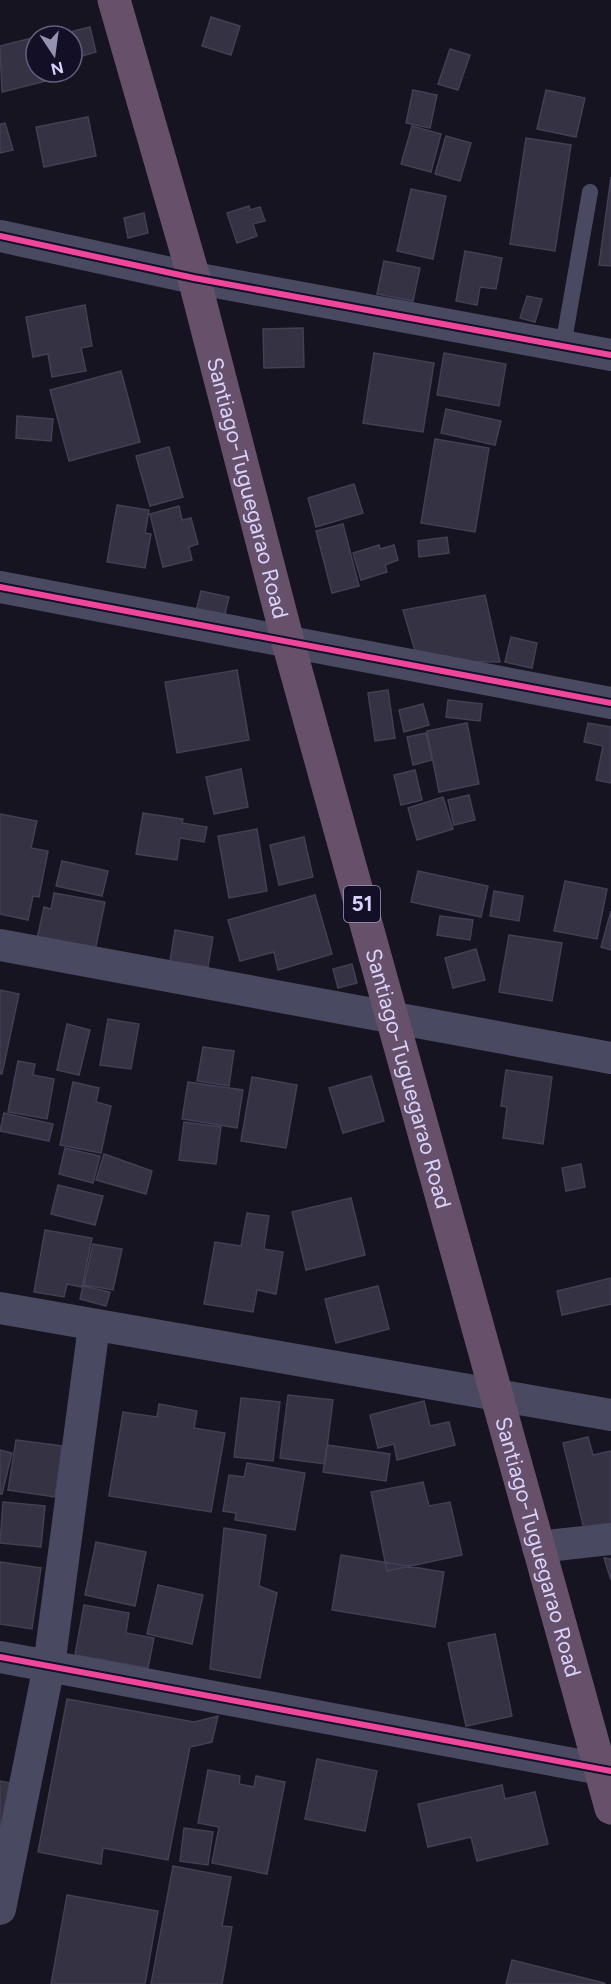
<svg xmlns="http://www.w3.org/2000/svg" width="611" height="1984" viewBox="0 0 611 1984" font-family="Figtree,sans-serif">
<rect width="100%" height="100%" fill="#161421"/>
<path fill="#343243" stroke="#433f54" stroke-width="1.5" d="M211,17L240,26L231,55L202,46Z
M90,27L96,52L72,59V36H55Z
M36,37V72H56L58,78L2,92L0,46Z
M450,49L470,55L458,90L438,84Z
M413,90L437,95L430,128L406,123Z
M546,90L585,98L576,137L537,129Z
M88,117L96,156L44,167L36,127Z
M5,123L13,150L0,153V124Z
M412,126L441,134L431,172L401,164Z
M446,136L471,143L460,181L435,174Z
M526,138L571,145L555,251L510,244Z
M611,177V266L599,265Z
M411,189L446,196L433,259L397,251Z
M249,206L250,210L260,207L265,221L253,224L257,236L237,243L227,213Z
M144,213L148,233L128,238L124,218Z
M465,251L502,258L496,289L480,287L477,305L456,301Z
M384,261L420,268L413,301L377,294Z
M527,296L542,299L535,322L520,318Z
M85,305L92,346L81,348L86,371L52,377L48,354L33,357L26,317Z
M303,328L304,367L264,368L263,329Z
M374,353L434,363L423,432L363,423Z
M444,353L506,364L499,406L437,395Z
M121,371L140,442L69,461L50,390Z
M446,409L501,421L495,445L441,433Z
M17,416L53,419L51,441L16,438Z
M435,439L489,448L475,532L421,523Z
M169,447L183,497L150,506L136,456Z
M354,484L363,513L316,527L308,498Z
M117,505L149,510L145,533L151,534L145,568L107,562Z
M179,506L182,520L191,518L198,544L189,547L192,560L163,567L150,514Z
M343,524L359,586L332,593L316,531Z
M447,537L449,553L419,557L418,541Z
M379,545L380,549L394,545L398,560L385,565L387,572L361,580L353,553Z
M201,591L229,597L224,618L196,611Z
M485,595L500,662L418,661L403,610Z
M511,637L537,643L532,668L505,662Z
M237,670L249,740L177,753L165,682Z
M388,690L395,738L375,741L368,693Z
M448,700L482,704L480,721L446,717Z
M423,704L429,725L404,732L399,710Z
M467,723L479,784L439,792L427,731Z
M588,723L611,727V783L596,780L603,746L584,742Z
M426,733L432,760L413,765L407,737Z
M241,769L248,807L214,814L206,777Z
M415,770L422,800L401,805L394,775Z
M469,795L475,820L454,825L448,800Z
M443,797L453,829L417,840L408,808Z
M143,813L183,819L182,823L207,827L204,842L180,838L177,860L136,854Z
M0,814L37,821L31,848L48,851L39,897L33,896L28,920L0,914Z
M257,829L267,891L229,898L218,836Z
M304,837L313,877L279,885L270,845Z
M62,861L108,871L102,896L56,886Z
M418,871L488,886L481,917L411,902Z
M565,881L607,889L597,939L554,931Z
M494,891L523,896L519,921L490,916Z
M54,893L105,902L95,951L37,939L44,907L51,909Z
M315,895L332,954L278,970L274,952L240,961L228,920Z
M611,911V950L601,947Z
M440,916L473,920L470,940L437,935Z
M175,930L213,937L208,967L170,961Z
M509,935L562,943L552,1001L499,992Z
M476,949L485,980L453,988L445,958Z
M352,964L357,983L338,988L333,969Z
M0,990L19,994L2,1074H0Z
M108,1019L139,1024L131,1069L100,1065Z
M67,1024L90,1030L79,1075L57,1070Z
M203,1047L234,1051L229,1086L197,1081Z
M18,1061L35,1064L33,1075L54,1079L47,1119L8,1112Z
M506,1070L552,1077L543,1144L503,1138L507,1107L501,1106Z
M371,1076L384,1121L343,1133L329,1088Z
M252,1077L297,1085L286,1148L241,1141Z
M73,1082L99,1088L96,1102L111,1106L101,1153L60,1145Z
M188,1082L243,1090L237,1128L182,1119Z
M4,1113L53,1124L49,1141L0,1131Z
M184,1122L221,1127L216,1164L179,1160Z
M65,1148L100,1156L93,1183L59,1174Z
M104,1154L152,1171L146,1194L96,1180Z
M581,1164L585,1187L566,1191L562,1168Z
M58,1185L103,1196L95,1225L51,1214Z
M351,1198L365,1255L306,1270L292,1212Z
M247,1213L269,1216L264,1249L283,1252L276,1294L257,1290L253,1312L204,1304L215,1242L241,1246Z
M45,1230L92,1238L82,1287L67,1284L64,1297L34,1292Z
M93,1244L122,1249L113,1290L84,1285Z
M611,1278V1304L562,1315L557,1291Z
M83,1286L110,1292L106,1306L80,1299Z
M378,1286L389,1329L336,1343L325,1299Z
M288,1395L333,1400L325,1464L280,1458Z
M241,1398L280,1402L273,1461L234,1457Z
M424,1401L430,1426L449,1422L455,1445L397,1460L394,1444L378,1448L370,1415Z
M159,1404L197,1411L194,1428L225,1433L211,1512L109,1496L123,1412L157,1417Z
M588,1437L593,1455L611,1451V1527L585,1533L563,1443Z
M16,1440L62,1446L55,1497L8,1490Z
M327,1445L390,1454L386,1481L323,1472Z
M0,1450L12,1453L2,1494H0Z
M247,1463L305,1473L295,1530L235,1520L236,1513L223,1511L229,1475L244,1477Z
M423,1482L429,1506L450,1502L462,1555L387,1571L371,1492Z
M3,1502L45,1506L41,1547L0,1543Z
M224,1528L266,1535L259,1586L277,1593L260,1678L210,1669Z
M96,1542L146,1552L135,1606L85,1595Z
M341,1555L444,1572L435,1627L332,1610Z
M604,1558L611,1559V1580Z
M0,1562L41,1568L32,1629L0,1624Z
M158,1585L203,1595L192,1644L147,1634Z
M84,1605L129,1613L126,1633L154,1638L148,1668L75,1655Z
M495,1634L512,1716L466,1726L448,1643Z
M67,1699L194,1722L218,1716L212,1742L190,1747L168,1860L103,1848L101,1864L38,1852Z
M317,1759L377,1771L365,1831L305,1819Z
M208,1770L240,1776L239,1784L254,1787L256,1776L285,1782L267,1874L212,1863L219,1827L198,1823Z
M0,1781L11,1783L0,1837Z
M502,1785L505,1799L535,1792L548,1844L477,1861L471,1837L428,1847L418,1804Z
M184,1828L213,1832L208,1865L180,1861Z
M173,1866L231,1877L222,1926L232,1927L222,1984H151Z
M67,1895L158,1911L145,1984H51Z
M512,1960L604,1983L605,1984H506Z"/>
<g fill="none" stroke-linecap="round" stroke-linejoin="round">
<path stroke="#4a4962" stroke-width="16" d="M563,346L590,192"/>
<path stroke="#4a4962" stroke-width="32" d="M0,236L194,278L611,355
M0,587L611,703
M0,945L611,1058
M0,1308L611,1415
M538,1547L611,1539
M0,1657L611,1771
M0,1909L49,1666L94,1326"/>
<path stroke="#67516a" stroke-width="33" id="s1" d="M114,0L194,278L288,642L611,1808"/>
<g stroke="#130f26" stroke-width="10">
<path id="cycleway" d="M0,236L194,278L611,355
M0,587L611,703
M0,1657L611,1771"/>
</g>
<use href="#cycleway" stroke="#ed469a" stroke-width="6"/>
</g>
<g text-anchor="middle" stroke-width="6" stroke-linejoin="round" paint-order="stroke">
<rect fill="#130f26" stroke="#9e99be" stroke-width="1.5" x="344" y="886" width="36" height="36" rx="4.5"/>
<g font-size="21" font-weight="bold" fill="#d9d4ff">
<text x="362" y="911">51</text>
</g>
<g font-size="22" fill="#d9d4ff" stroke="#130f26">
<text dy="8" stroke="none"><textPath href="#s1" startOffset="506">Santiago-Tuguegarao Road</textPath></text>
<text dy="8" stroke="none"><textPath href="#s1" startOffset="1118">Santiago-Tuguegarao Road</textPath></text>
<text dy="8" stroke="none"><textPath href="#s1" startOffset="1604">Santiago-Tuguegarao Road</textPath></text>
</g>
</g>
<g transform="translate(54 54) rotate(167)"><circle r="28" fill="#130f26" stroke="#625e7d" stroke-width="1.5"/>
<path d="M0-4.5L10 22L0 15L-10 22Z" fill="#9591b1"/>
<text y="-9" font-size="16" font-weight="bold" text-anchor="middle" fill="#d9d4ff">N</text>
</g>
</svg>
